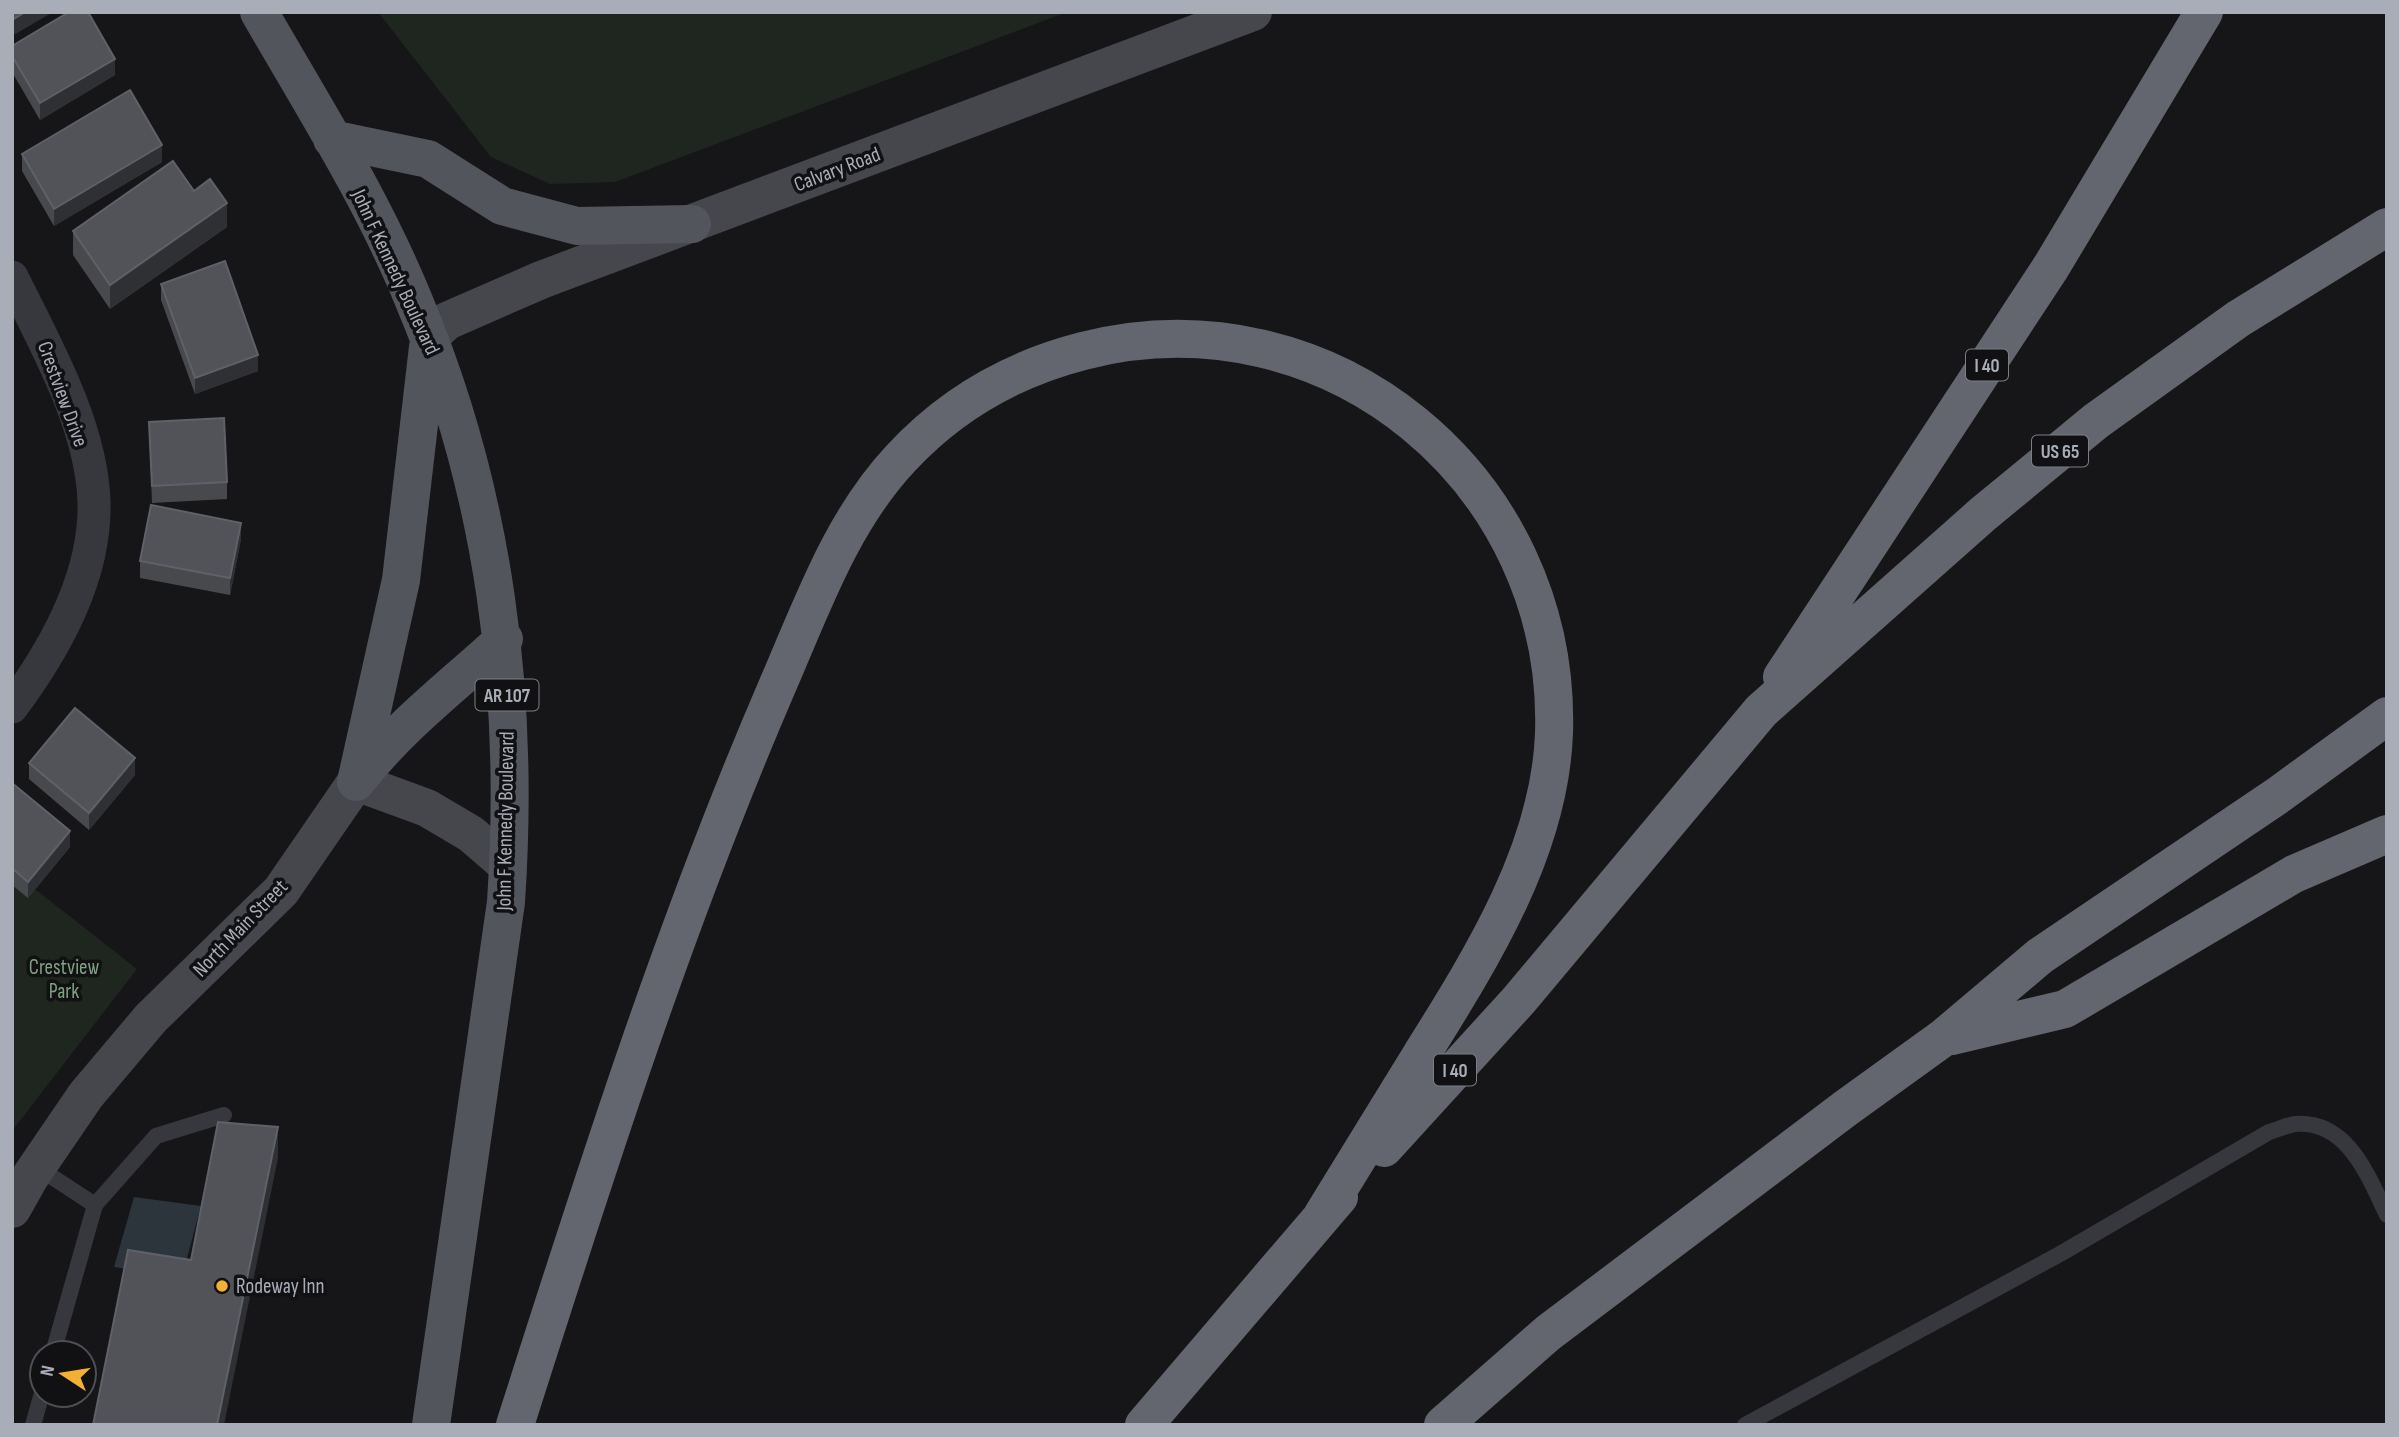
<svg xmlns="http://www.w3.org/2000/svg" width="2399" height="1437" viewBox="0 0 2399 1437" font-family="'Sofia Sans Condensed',sans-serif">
<rect width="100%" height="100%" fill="#161618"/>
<path fill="#1e261f" d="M378,12H1067L615,182L550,184L491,157Z
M12,871L137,969L12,1131Z"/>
<path fill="#2c353c" d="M134,1197L201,1206L182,1277L114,1267Z"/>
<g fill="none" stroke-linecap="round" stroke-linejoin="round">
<path stroke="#37383d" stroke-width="16" d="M37,1167L95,1205L156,1136L224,1115
M53,1353L95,1205
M33,1425L42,1393
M1745,1425L2060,1254L2269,1132C2277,1130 2287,1125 2295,1124C2348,1120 2368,1176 2387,1215"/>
<path stroke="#37383d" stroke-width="33" d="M12,277C45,344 92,426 94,502C96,577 55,649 12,707"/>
<path stroke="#45474d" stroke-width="38" d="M429,338L447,321L541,280L1253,12
M12,1209L30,1177L86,1095L151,1018L281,891L356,782L427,808L471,834L508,866"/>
<path stroke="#53555c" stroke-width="38" d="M259,12C313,106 373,200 414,301C495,494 520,694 506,902L431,1425
M332,139L428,159L502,206L577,226L692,224
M360,777C402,724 454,685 504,639
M356,782L401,580L428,347"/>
<path stroke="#63666e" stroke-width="38" d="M1782,677L2051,267L2204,12
M1952,1036L2065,1009L2294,874L2387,834
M1384,1148L1519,1000L1761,711L1983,514L2096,421L2238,319L2387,227
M515,1425C594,1177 673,928 776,689C811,609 840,523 901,458C950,405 1013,369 1083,351C1329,288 1562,480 1554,733C1550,850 1481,959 1421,1055C1388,1109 1355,1162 1322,1216
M1144,1425L1339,1197
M1443,1425L1548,1333L1846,1108L1943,1038L2040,956L2277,796L2387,716"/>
</g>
<path fill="#47494d" d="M12,46L115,75L40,120L12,72Z
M22,154L162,162L54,226L22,171Z
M194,191L227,227L110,309L73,255V231Z
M161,284L258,371L195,394L161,300Z
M149,422L227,482V499L152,503Z
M241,539L230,595L140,578V561Z
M29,763L135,775L89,830L29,779Z
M12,783L70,847L28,898L12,885Z"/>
<path fill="#2f3033" d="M25,12H53L12,36V20Z
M115,59V75L40,120V103Z
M162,145V162L54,226V209Z
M227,203V227L110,309V285Z
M258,355V371L195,394V378Z
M241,523V539L230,595V578Z
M135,758V775L89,830V813Z
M70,831V847L28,898V882Z
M278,1127V1158L224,1425H217Z"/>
<path fill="#525359" stroke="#5f6168" stroke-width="2" d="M12,12H25L12,20Z
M69,12H88L115,59L40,103L12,56V46Z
M130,90L162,145L54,209L22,154Z
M173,161L194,191L210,179L227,203L110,285L73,231Z
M225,261L258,355L195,378L161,284Z
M224,418L227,482L152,486L149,422Z
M151,505L241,523L230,578L140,561Z
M75,708L135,758L89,813L29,763Z
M12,783L70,831L28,882L12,868Z
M218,1122L278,1127L217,1425H93L128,1250L191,1260Z"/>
<circle fill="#f2b134" stroke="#111113" stroke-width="2.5" cx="222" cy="1286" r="7"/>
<g text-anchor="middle" stroke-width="7" stroke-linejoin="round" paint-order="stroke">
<g fill="#111113" stroke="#7b7e86" stroke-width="2">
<rect x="1966" y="349.5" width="42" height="31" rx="5"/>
<rect x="2032" y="435.5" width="56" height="31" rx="5"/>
<rect x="475.5" y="679.5" width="63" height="31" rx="5"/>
<rect x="1434" y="1054.5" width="42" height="31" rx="5"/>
</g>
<g font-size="19" font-weight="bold" fill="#a8adb8">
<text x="1987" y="372">I 40</text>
<text x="2060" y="458">US 65</text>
<text x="507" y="702">AR 107</text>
<text x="1455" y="1077">I 40</text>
</g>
<g font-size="21" fill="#a8adb8" stroke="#111113">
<text transform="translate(837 169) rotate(-21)" y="7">Calvary Road</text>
<text transform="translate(396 272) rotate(65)" y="7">John F Kennedy Boulevard</text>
<text transform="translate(63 394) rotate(70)" y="7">Crestview Drive</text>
<text transform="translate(505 821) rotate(-89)" y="7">John F Kennedy Boulevard</text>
<text transform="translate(240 928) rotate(-46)" y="7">North Main Street</text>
</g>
<g font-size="21" fill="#7fa381" stroke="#111113">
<text x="64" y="974">Crestview<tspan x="64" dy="24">Park</tspan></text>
</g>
<g font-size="21" fill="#a8adb8" stroke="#111113" text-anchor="start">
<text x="236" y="1293">Rodeway Inn</text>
</g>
</g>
<rect width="2399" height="1437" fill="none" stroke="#a8adb8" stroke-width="28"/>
<g transform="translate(63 1374) rotate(282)"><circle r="33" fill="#111113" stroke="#4d4f55" stroke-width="2"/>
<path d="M0-5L12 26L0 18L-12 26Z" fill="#f2b134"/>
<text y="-10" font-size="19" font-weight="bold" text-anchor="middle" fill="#a8adb8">N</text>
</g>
</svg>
